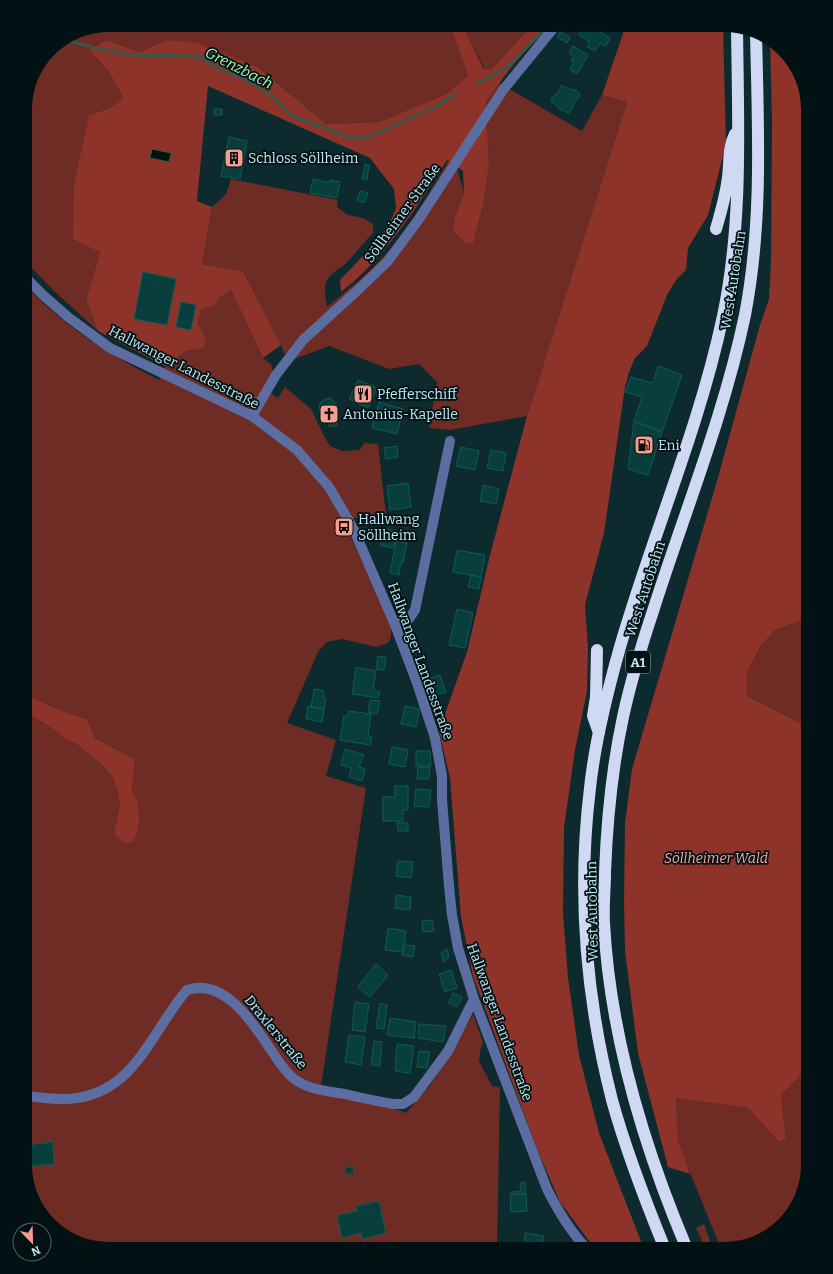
<svg xmlns="http://www.w3.org/2000/svg" width="833" height="1274" viewBox="0 0 833 1274" font-family="Bitter,serif">
<rect width="100%" height="100%" fill="#0d2a2e"/>
<path fill="#6e2c24" d="M109,25H450L468,76L446,94L379,122L326,124L259,68L166,40L140,52L106,40L89,48L109,72L123,97L110,108L89,115L100,252L86,300L98,331L54,291L25,261V104L31,77L50,49L77,31Z
M463,25H532L491,70L484,68Z
M499,83L582,131L602,95L627,102L527,416L450,430L429,428L437,382L419,364L389,369L329,346L297,358L284,353L281,345L243,271L202,264L212,207L226,194L231,179L338,200L337,207L348,215L363,218L373,224V233C363,243 355,255 344,265C338,270 331,273 327,280C323,287 326,300 327,307C347,290 369,274 386,254C413,223 433,187 453,153L464,193L455,217L473,244L484,202L489,164L486,101Z
M25,285C66,328 107,353 159,380L165,366L186,351L204,348L206,337L198,324L201,310L215,305L219,298L231,290L263,358L271,364L273,371L263,388L278,398L285,387L311,409L323,434L330,446L342,451L360,450L364,443L378,444L386,515L342,519L367,571L391,628V637L388,643L376,647L342,639L327,642L318,652L287,723L336,740L326,776L366,788L320,1093L385,1105L406,1113L430,1085L452,1051L473,1014L483,1042L480,1052L479,1061L492,1086L500,1087L497,1249H104L67,1238L36,1207L25,1165V712L47,725L65,739L74,742L100,763L112,776L117,790L120,805L114,832L137,799L132,791L135,759L95,738L87,719L68,713L25,695Z
M808,618V727L747,696V672L761,646L775,630Z
M808,1068V1165L797,1207L766,1238L721,1249L684,1158L678,1139L676,1098L748,1108L779,1142L786,1139L781,1095Z
M704,1224L713,1249H706L696,1228Z"/>
<path fill="#8d3329" d="M450,25H463L483,68L491,70L532,25H548L513,65L486,101L489,164L484,202L473,244L464,242L453,230L455,217L464,193L463,171L447,160C416,208 386,257 341,292L340,280L380,238L390,222L396,208L394,189L370,158L208,86L197,201L212,207L202,264L243,271L281,345L263,358L231,290L219,298L215,305L201,310L198,324L206,337L204,348L186,351L165,366L98,331L86,300L100,252L73,239L74,185L89,115L110,108L123,97L109,72L89,49L106,40L140,52L166,40L198,43L259,68L326,124L379,122L446,94L468,76Z
M626,25H723L726,144L708,215L688,248L686,270L676,280L667,295L647,346L635,358L629,372L625,387L604,533L585,605L588,649L587,691L575,750L564,828L563,913L568,978L579,1055L599,1133L644,1249H595L560,1202L537,1149L473,976L461,917L450,778L439,731L467,652L490,555L527,416L627,102L602,95Z
M770,40L797,67L808,109V618L775,630L761,646L747,672V696L808,727V1068L781,1095L786,1139L779,1142L748,1108L676,1098L678,1139L690,1174L668,1167L638,1053L625,951L624,901L625,823L632,769L717,481L760,325L769,299L771,261L772,122Z
M25,695L68,713L87,719L95,738L135,759L132,791L137,799L139,818L137,834L131,843L122,842L114,832L120,805L117,790L112,776L100,763L74,742L65,739L47,725L25,712Z"/>
<path fill="#001705" stroke="#39564b" d="M152,149L171,153L169,162L150,158Z"/>
<g fill="none" stroke-linecap="round" stroke-linejoin="round">
<path stroke="#39564b" stroke-width="3" d="M65,40L96,48L132,55L186,56L202,58L214,66L254,84L273,97L292,116L345,135L348,138H366L435,107L456,94
M477,84L509,66L549,25"/>
</g>
<path fill="#083e3b" stroke="#0c5c58" d="M584,25H587L610,38L606,46L600,43L595,51L587,47L590,42L579,35Z
M560,32L570,37L567,43L557,37Z
M573,46L588,55L577,74L570,70L574,62L571,61L574,56L569,53Z
M562,85L571,90H576L580,94L569,113L559,109L558,106L551,102L552,100V97L557,94Z
M214,109H222V115H214Z
M229,137L247,141L240,179L221,176Z
M365,164L369,165L367,180L362,179Z
M313,179L330,183V180L340,182L337,198L310,193Z
M360,191L368,193L364,203L357,200Z
M143,272L176,279L167,325L134,319Z
M181,302L196,305L191,330L176,327Z
M658,366L682,375L662,432L634,421L642,397L625,392L631,377L653,383Z
M358,380L377,388L368,408L349,399Z
M329,398L334,401L337,406L338,411V416L336,419L337,425L330,427L328,422L324,420L321,416L319,409L320,403L324,400Z
M379,402L403,409L397,434L372,428Z
M634,421L662,432L648,475L628,469Z
M397,446L398,457L386,459L384,448Z
M461,447L479,451L475,470L456,466Z
M491,450L506,453L503,471L487,468Z
M408,483L411,507L390,510L387,486Z
M483,485L499,489L496,504L480,501Z
M383,528L396,531L395,536L396,537L393,548L380,545Z
M396,541L407,543L403,563L401,562L399,575L390,573Z
M457,550L485,555L481,577L453,572Z
M471,575L481,577L479,589L468,587Z
M457,609L473,613L465,648L449,645Z
M378,656L386,657L384,670L376,669Z
M356,667L376,671L373,690L380,692L378,698L352,694Z
M440,675L446,692L431,697L425,680Z
M314,689L324,691L323,698H326L324,709L311,707Z
M370,700L380,701L377,714L368,712Z
M308,706L324,709L322,722L306,719Z
M405,706L420,709L416,727L401,724Z
M349,711L371,714L368,736L372,737L370,745L340,740L344,716H348Z
M392,747L408,750L405,767L389,764Z
M345,749L364,755L359,767L365,769L362,781L349,777L351,768L341,765Z
M416,751H430L431,766H416Z
M418,767H430L429,779H417Z
M395,786H408V810H403V821H383V797H395Z
M416,789L431,790L429,807L414,806Z
M397,823H408V831H398Z
M398,861L413,862L411,878L396,876Z
M396,895L411,897L410,910L395,908Z
M432,920L434,931L423,932L422,921Z
M388,928L406,931L403,952L385,950Z
M404,945L415,946L413,957L402,955Z
M447,949L449,957L444,962L441,953Z
M376,964L388,975L370,997L358,987Z
M451,970L457,988L445,992L439,974Z
M453,993L462,997L457,1007L449,1003Z
M355,1002L369,1004L365,1032L352,1030Z
M380,1003L387,1005L384,1029L376,1028Z
M390,1018L416,1022L414,1038L387,1035Z
M419,1024L446,1026L443,1042L418,1038Z
M349,1035L365,1037L361,1065L345,1062Z
M374,1041L382,1042L380,1066L371,1065Z
M397,1044L414,1046L410,1073L395,1071Z
M419,1051L430,1052L427,1068L417,1067Z
M53,1142L54,1164L26,1167L25,1145Z
M353,1166L354,1173L346,1174L345,1168Z
M525,1182L526,1194H512V1192L521,1191L520,1183Z
M510,1194H526L527,1211L511,1212Z
M379,1201L386,1233L362,1239L361,1233L342,1238L337,1215L357,1211L356,1206Z
M525,1233L544,1236L542,1249H524Z"/>
<g fill="none" stroke-linecap="round" stroke-linejoin="round">
<path stroke="#5c6da1" stroke-width="10" d="M25,277L44,296L68,317L110,348L252,416L297,450L329,487L342,509L354,530L395,625L417,683L435,738L442,776V800L449,886L452,915L458,948L474,999L547,1189C558,1211 570,1231 587,1249
M252,416L276,375L303,340L360,288L388,261L419,219L503,90L556,25
M395,625L409,619L415,610L450,441
M25,1096C42,1097 60,1101 77,1098C137,1089 152,1030 187,990C223,978 250,1019 267,1044C275,1055 282,1069 293,1078C308,1090 327,1091 345,1094C361,1098 377,1101 393,1104H403L414,1097L448,1051L474,999"/>
<path stroke="#cfd9f3" stroke-width="12" d="M716,229C721,212 726,195 728,177C730,162 728,148 735,134
M597,650L596,697L593,716L599,733
M665,1249C645,1200 626,1151 612,1100C586,998 577,894 590,788C595,741 607,693 620,647C652,536 699,429 723,316C743,221 738,124 737,27
M687,1249C643,1145 610,1036 604,923C603,906 605,889 605,872C607,820 612,768 623,717C631,680 642,644 654,608C685,511 724,415 745,315C763,221 758,128 756,33"/>
</g>
<defs>
<g id="building-square" transform="scale(1)"><rect x="-9" y="-9" width="18" height="18" rx="4" fill="#f59d8f" stroke="#011114"/><path d="M-4-6H4V6H1V3H-1V6H-4ZM-2.5-4.3h1.7v1.8h-1.7ZM.8-4.3h1.7v1.8H.8ZM-2.5-1h1.7V.8h-1.7ZM.8-1h1.7V.8H.8Z" fill="#111"/></g>
<g id="restaurant-square" transform="scale(1)"><rect x="-9" y="-9" width="18" height="18" rx="4" fill="#f59d8f" stroke="#011114"/><path d="M-5-6h1v4h1v-4h1v4h1v-4h1v5L-1.5 .5V6h-2V.5L-5-1ZM5-6V6H3V1.5H1.5Q1.5-4 5-6Z" fill="#111"/></g>
<g id="church-square" transform="scale(1)"><rect x="-9" y="-9" width="18" height="18" rx="4" fill="#f59d8f" stroke="#011114"/><path d="M-1.2-6h2.4v3.5h3.3v2.4h-3.3V6h-2.4V-.1h-3.3v-2.4h3.3Z" fill="#111"/></g>
<g id="fuel-square" transform="scale(1)"><rect x="-9" y="-9" width="18" height="18" rx="4" fill="#f59d8f" stroke="#011114"/><path d="M-5.5-6h7V0h2V4h1.3V-2.5L3-4.5l.8-.8L6-3V5H2.5V1h-1V6h-7ZM-4.2-4.7v3.2H.2V-4.7Z" fill="#111"/></g>
<g id="bus-square" transform="scale(1)"><rect x="-9" y="-9" width="18" height="18" rx="4" fill="#f59d8f" stroke="#011114"/><path d="M-5-6H5V4H4V6H2V4H-2V6H-4V4H-5ZM-3.5-4V0h7V-4ZM-3.5 1.2v1.5H-2V1.2ZM2 1.2v1.5H3.5V1.2Z" fill="#111"/></g>
</defs>
<g fill-rule="evenodd">
<use href="#building-square" x="234" y="158"/>
<use href="#restaurant-square" x="363" y="394"/>
<use href="#church-square" x="329" y="414"/>
<use href="#fuel-square" x="644" y="445"/>
<use href="#bus-square" x="344" y="527"/>
</g>
<g text-anchor="middle" stroke-width="3.5" stroke-linejoin="round" paint-order="stroke">
<rect fill="#011114" stroke="#86a8ad" stroke-width="1" x="626" y="651" width="24" height="22" rx="3"/>
<g font-size="13" font-weight="bold" fill="#bfe8ef">
<text x="638" y="667">A1</text>
</g>
<g font-size="14" fill="#bfe8ef" stroke="#011114" text-anchor="start">
<text x="248" y="163">Schloss Söllheim</text>
<text x="377" y="399">Pfefferschiff</text>
<text x="343" y="419">Antonius-Kapelle</text>
<text x="658" y="450">Eni</text>
<text x="358" y="524">Hallwang<tspan x="358" dy="16">Söllheim</tspan></text>
</g>
<g font-size="14" fill="#bfe8ef" stroke="#011114">
<text transform="translate(402 213) rotate(-54)" y="5">Söllheimer Straße</text>
<text transform="translate(733 280) rotate(-81)" y="5">West Autobahn</text>
<text transform="translate(184 367) rotate(27)" y="5">Hallwanger Landesstraße</text>
<text transform="translate(645 589) rotate(-72)" y="5">West Autobahn</text>
<text transform="translate(421 661) rotate(70)" y="5">Hallwanger Landesstraße</text>
<text transform="translate(592 911) rotate(-91)" y="5">West Autobahn</text>
<text transform="translate(500 1022) rotate(70)" y="5">Hallwanger Landesstraße</text>
<text transform="translate(276 1032) rotate(51)" y="5">Draxlerstraße</text>
</g>
<g font-size="14" font-style="italic" fill="#f5a89c" stroke="#011114">
<text x="716" y="863">Söllheimer Wald</text>
</g>
<g font-size="15" font-style="italic" fill="#a8fbb7" stroke="#011114">
<text transform="translate(239 68) rotate(27)" y="5">Grenzbach</text>
</g>
</g>
<path d="M0 0H833V1274H0ZM109 32H724A77 77 0 0 1 801 109V1165A77 77 0 0 1 724 1242H109A77 77 0 0 1 32 1165V109A77 77 0 0 1 109 32Z" fill="#011114" fill-rule="evenodd"/>
<g transform="translate(32 1242) rotate(157)"><circle r="19" fill="#011114" stroke="#4d676c"/>
<path d="M0-3L7 15L0 10L-7 15Z" fill="#f59d8f"/>
<text y="-6" font-size="11" font-weight="bold" text-anchor="middle" fill="#bfe8ef">N</text>
</g>
</svg>
